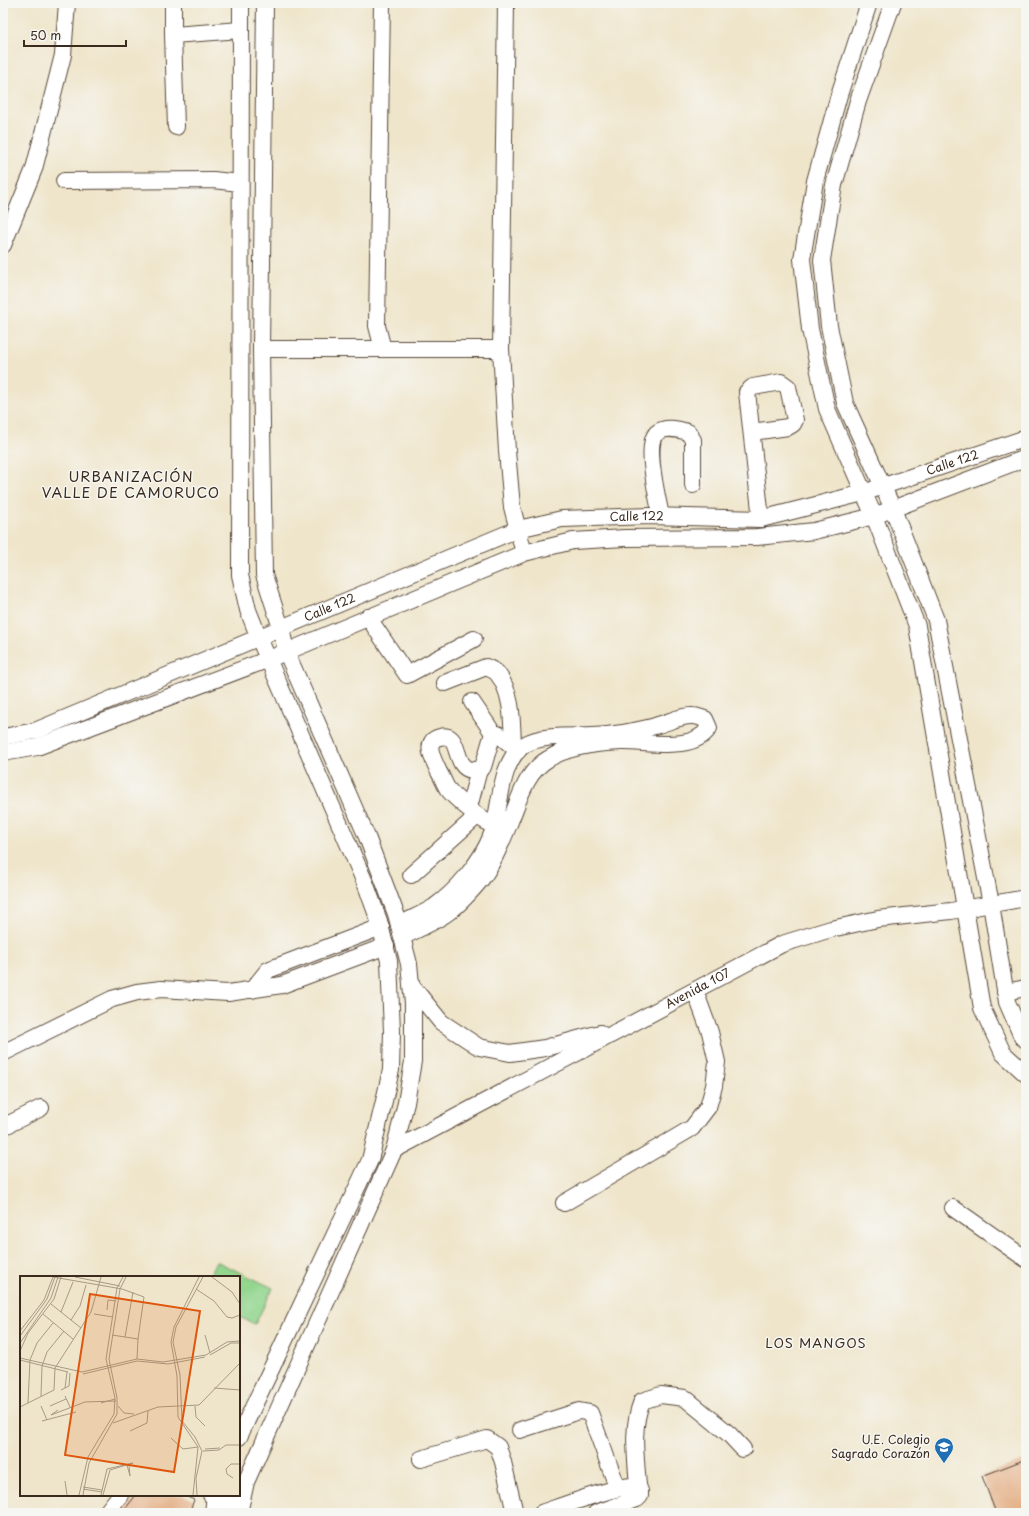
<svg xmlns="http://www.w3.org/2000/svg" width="1029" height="1516" viewBox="0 0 1029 1516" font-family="'Playpen Sans',sans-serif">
<rect width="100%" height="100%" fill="#f6f6f2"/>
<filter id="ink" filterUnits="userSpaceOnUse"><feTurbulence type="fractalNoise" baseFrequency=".025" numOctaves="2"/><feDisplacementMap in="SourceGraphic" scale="8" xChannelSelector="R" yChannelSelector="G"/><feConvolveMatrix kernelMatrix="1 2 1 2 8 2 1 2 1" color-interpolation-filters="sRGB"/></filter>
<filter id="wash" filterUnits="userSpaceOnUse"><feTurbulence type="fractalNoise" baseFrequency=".012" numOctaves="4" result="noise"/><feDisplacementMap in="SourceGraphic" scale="16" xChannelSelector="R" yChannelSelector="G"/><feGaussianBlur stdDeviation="0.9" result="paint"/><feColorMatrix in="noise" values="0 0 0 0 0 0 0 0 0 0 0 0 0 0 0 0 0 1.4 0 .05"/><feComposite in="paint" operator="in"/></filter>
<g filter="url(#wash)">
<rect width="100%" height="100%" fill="#efe5ca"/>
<path fill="#93d68e" stroke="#678056" d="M216,1261L273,1288L255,1324L239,1317V1277H208Z"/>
<g id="blocks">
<path fill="#e4b087" d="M1026,1459V1513H996L982,1476Z
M136,1495H183L194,1500L189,1513H122Z"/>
</g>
</g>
<g filter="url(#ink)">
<use href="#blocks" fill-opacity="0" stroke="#564638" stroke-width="1"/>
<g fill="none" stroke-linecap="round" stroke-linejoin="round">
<g stroke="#564638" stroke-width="18">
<g id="minor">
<path d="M173,3V35"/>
<path d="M382,3L377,326L383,349"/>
<path d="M869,3L839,95L815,181L802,259L810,329L827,409L874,516L917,626L982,1008L1003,1053L1026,1074"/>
<path d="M893,3L858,101L834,185L822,260L829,326L845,403L893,509L936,620L991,904L1007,1002L1022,1037L1026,1040"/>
<path d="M176,127L173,35L241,30"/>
<path d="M64,181L213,180L240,183"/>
<path d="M3,245L34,169L63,55L67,3"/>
<path d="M261,349H501L506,3"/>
<path d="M501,349L507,451L512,507L524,553"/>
<path d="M752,432L788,427L793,424L795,420L788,387L781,382L753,387L747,392L761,519"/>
<path d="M661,516C658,500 643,441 658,432C667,426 679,430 688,432L693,440V485"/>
<path d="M368,617L407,675L474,639"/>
<path d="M445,683L486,667C490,669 494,670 497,673C513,693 512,722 513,746"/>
<path d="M472,702L493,733"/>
<path id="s1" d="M3,737L35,731L518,529L562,519L650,516L761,519L863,493L1026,438"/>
<path d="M3,753L37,747L269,659L524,553L573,541L625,538L757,537L814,531L874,516L1026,458"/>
<path d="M469,807L479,770"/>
<path d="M494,827C480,818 457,801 447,788C444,783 442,777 439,772C434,761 422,741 440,737C462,731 452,768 472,770C477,770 479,770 483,767L493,733L498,734L518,751"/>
<path d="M411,875L477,816"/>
<path d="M399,925C410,919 423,914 434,907C457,891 482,861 492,834C501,808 499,762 524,745C541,734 573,737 593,736C603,736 613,734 623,733C634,731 647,729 658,725C669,722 682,715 693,716C697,716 701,718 705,719L709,728C693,753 647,741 621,742C599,743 567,747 548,759C528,771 521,793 513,814C505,834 497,856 485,874C478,884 460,904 450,911C436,922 418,929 402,937"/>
<path d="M411,985L441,1022L479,1047L510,1053L545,1048L600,1033"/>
<path d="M252,990L268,970L381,927"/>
<path d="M1005,992L1026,988"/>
<path d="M3,1053L112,999L137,992L161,989L228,993L282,985L386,946"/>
<path d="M3,1127L41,1108"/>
<path id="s2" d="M394,1150L782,944L831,929L878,919L951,911L1026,898"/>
<path d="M564,1203L692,1128L708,1107L714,1086L717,1062L710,1032L695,991"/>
<path d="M953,1208L1026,1259"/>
<path d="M520,1430L579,1411L590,1413L615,1481V1489"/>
<path d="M239,1437L370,1160L384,1101L391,1070L392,1031L389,961L379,921L366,885L259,638L248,610L240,575L241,3"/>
<path d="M421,1459L487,1439L498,1447L503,1462L515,1513"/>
<path d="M638,1486C636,1457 631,1428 642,1401L661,1395L685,1398L729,1434L743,1449"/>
<path d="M211,1495L240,1508"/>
<path d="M106,1513L120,1495"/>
<path d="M213,1513L215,1495"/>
<path d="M239,1513L246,1482L394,1150L406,1103L413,1061V1003L409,964L396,914L367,837L286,651L281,628L264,575L261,349L265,3"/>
<path d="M541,1513C559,1507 623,1483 638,1486L640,1491V1496L637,1499L596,1513"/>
</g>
</g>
<use href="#minor" stroke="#fff" stroke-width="16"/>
</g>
</g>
<defs>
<g id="school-pin" transform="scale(1)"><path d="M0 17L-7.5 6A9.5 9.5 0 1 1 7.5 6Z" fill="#1f6fb2" stroke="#f6f6f2"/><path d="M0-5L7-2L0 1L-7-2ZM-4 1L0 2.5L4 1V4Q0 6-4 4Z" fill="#fff"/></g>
</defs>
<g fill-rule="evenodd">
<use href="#school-pin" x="944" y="1447"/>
</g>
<g text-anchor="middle" stroke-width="3" stroke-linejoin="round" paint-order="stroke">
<g font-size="12" fill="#3b2a1e" stroke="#f6f6f2">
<text dy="4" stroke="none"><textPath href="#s1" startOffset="1000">Calle 122</textPath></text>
<text dy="4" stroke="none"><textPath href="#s1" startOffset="676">Calle 122</textPath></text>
<text dy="4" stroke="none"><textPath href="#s1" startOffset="352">Calle 122</textPath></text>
<text dy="4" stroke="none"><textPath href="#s2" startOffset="344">Avenida 107</textPath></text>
</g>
<g font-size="12" fill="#3b2a1e" stroke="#f6f6f2" text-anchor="end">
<text x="930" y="1444">U.E. Colegio<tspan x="930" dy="14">Sagrado Corazón</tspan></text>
</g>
<g font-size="13" letter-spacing="1" fill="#3b2a1e" stroke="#f6f6f2">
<text x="816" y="1348">LOS MANGOS</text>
</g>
<g font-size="14" letter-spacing="1" fill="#3b2a1e" stroke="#f6f6f2">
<text x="131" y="482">URBANIZACIÓN<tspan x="131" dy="16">VALLE DE CAMORUCO</tspan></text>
</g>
</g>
<g transform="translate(20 1276)">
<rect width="220" height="220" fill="#efe5ca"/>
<path fill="none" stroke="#a79a85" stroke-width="1" d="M33,1L102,13L124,21L118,63L92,59M55,1L100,10M192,1L212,16L220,28M176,13L194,25L207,41L212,42L220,39M31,28L61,52M87,34L88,24L96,25M41,36L53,6M23,38L53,63M74,38L93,41M51,44L60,30L66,9M0,55L24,24L33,1M185,59L190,77M0,60L27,23L35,1M105,61L113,16M0,67L31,22L38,1M0,75L8,57L34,23L41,1M190,79L211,67H220M0,82L62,96L117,83L143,86L186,79L207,66L220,65M117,83L118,63M0,84L48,96M63,98L117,85L148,88L185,81M45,112L47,96M194,112L220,114M41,114L49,110L50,97M21,120L22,90L27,76L44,55M45,120L50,131M8,127L10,84L17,67L33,47M81,127L95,123M21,130L27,144M30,130L46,123M98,130L104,137L114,138M175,130L176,141L185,150M0,131L34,114L35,92L71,36L81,1M38,134L31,139L65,126L96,125M22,145L56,136M93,147L138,131L179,129L220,87M110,155L127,147L128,135M151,162L163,173L178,171M185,173L200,172M183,175L199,174L206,169H220M107,189L110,200L109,189M213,202L207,198L206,193L211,188H220M45,205L47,219M63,211L82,214M63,213L82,216M59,219L68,181L94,138L95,122L86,83L97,12L103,1M63,219L69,187L97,138V122L89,83L100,13L106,1M81,219L87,193L113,187L90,194L83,219M173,219L178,171L158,141L157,100L151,66L154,51L179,1M177,219L176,202L182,175L175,161L162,145L160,99L153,66L156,51L183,1"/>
<path fill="#df570d" fill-opacity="0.15" stroke="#df570d" stroke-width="2" d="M70,18L180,35L154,196L45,179Z"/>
<rect width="220" height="220" fill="none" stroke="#3b2a1e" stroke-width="2"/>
</g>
<rect width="1029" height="1516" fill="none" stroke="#f6f6f2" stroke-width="16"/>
<path d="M24 40v6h102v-6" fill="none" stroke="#3b2a1e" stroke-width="2"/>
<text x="30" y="40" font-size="12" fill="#3b2a1e" stroke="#f6f6f2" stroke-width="3" paint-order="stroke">50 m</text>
</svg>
